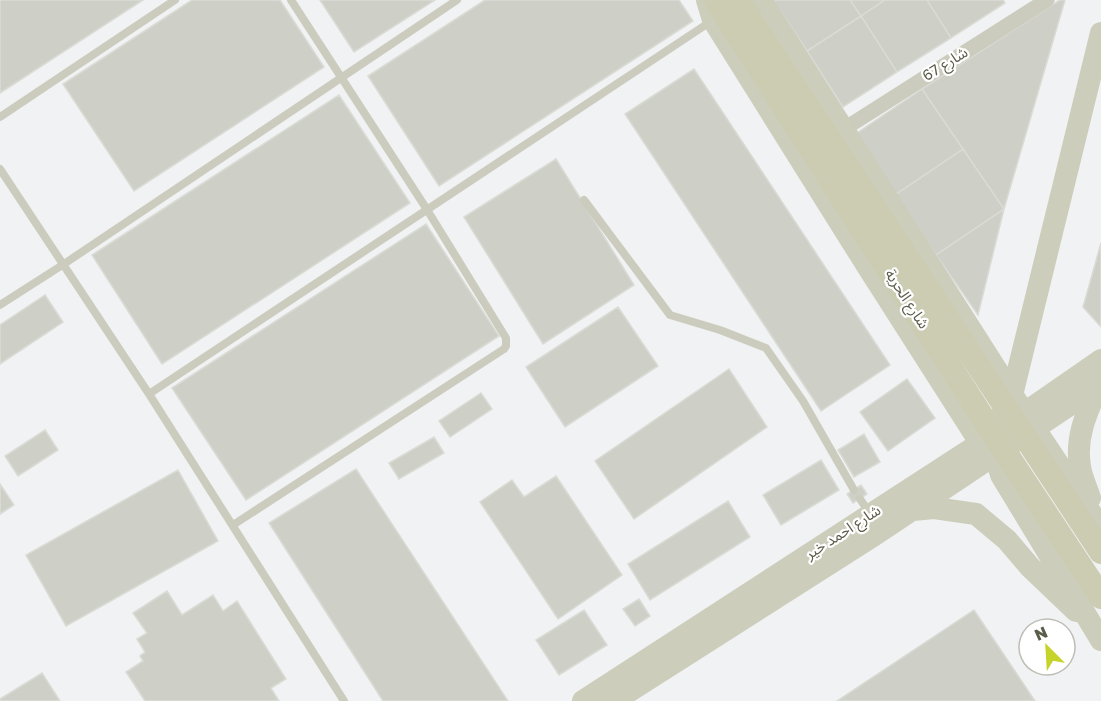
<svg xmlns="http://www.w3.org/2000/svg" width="1101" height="701" viewBox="0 0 1101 701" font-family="'Golos Text','Noto Sans Arabic',sans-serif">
<rect width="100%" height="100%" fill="#f1f2f3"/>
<path fill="#ced0c8" stroke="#dadbd5" stroke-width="1.5" d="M0,0H143L0,93Z
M192,0H280L324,67L134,191L63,84Z
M320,0H435L354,52Z
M485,0H679L693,21L439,186L368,76Z
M773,0H850L861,16L807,51Z
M850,0H885L861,16Z
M885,0H927L951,38L897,72L861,16Z
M927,0H1003L1005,3L951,38Z
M1060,0H1065L1004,209L922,89Z
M861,16L897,72L843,107L807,51Z
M694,69L890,365L821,411L625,114Z
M922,89L963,149L895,195L854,135Z
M339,95L410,203L162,364L92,255Z
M963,149L1004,209L936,255L895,195Z
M556,159L634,285L543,344L464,217Z
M1004,209L978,315L936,255Z
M426,224L499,336L246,500L172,388Z
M1101,243V327L1083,307Z
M45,295L63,322L0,364V325Z
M618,307L658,366L565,427L526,367Z
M729,369L767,427L634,519L595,461Z
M907,379L935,418L888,451L860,412Z
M481,393L492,409L450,437L439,421Z
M45,430L58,450L18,476L5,456Z
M864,434L880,462L854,477L838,450Z
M434,437L444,453L399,479L389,463Z
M821,460L839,490L781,525L763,495Z
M356,469L508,701H383L269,523Z
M178,470L218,541L66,626L26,555Z
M556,476L622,575L558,619L480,502L512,480L524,497Z
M0,484L14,505L0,514Z
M861,485L867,494L853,503L847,494Z
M728,501L750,537L650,600L628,564Z
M167,591L182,615L213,595L223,611L237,601L286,679L271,688L279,701H145L126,672L143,661L140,656L145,652L137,639L147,633L133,613Z
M639,599L650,616L635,626L623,609Z
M584,610L607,645L559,675L536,640Z
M974,610L1035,701H837Z
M42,673L60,701H0V699Z"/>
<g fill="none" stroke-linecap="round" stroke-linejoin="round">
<path stroke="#ccccbe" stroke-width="8" d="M0,117L175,0
M0,169L149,394L344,701
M584,200L670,315L720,330L766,348L803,401L854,490
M0,305L64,264L457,0
M149,394L710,22
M860,499L869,512
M233,525L504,349L506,346V338L426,208L291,0"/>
<path stroke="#ccccbe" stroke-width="15" d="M844,129L1047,0"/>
<path stroke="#cdcdbc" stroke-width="22" d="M707,0L713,20L869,269L988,455
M761,0L1017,402L1101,528
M1101,33L1012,395L990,437L1001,475L1101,640
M1090,498C1087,488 1081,476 1080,466C1075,437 1087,412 1098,387
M913,510L934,508L976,514L1007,540L1030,567L1076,611
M583,701L990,437L1101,360
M614,701L873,536L1101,384"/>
<path stroke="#ccccb3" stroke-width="24" d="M716,0L736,32
M738,0L752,22"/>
<path stroke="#ccccb3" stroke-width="24" d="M752,22L1101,552
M736,32L992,432L1101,597"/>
</g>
<g text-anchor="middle" stroke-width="4.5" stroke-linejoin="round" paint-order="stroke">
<g font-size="15" fill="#5c5c4a" stroke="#fff">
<text transform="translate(945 64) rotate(-32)" y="5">شارع 67</text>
<text transform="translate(907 299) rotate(57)" y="5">شارع الحرية</text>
<text transform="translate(843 532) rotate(-33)" y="5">شارع احمد خير</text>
</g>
</g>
<g transform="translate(1047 647) rotate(336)"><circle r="28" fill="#ffffff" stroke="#bebeb7" stroke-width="1.5"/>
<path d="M0-4.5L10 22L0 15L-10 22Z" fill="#c5d32b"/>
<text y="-9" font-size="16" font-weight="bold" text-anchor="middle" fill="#5c5c4a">N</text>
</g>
</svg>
